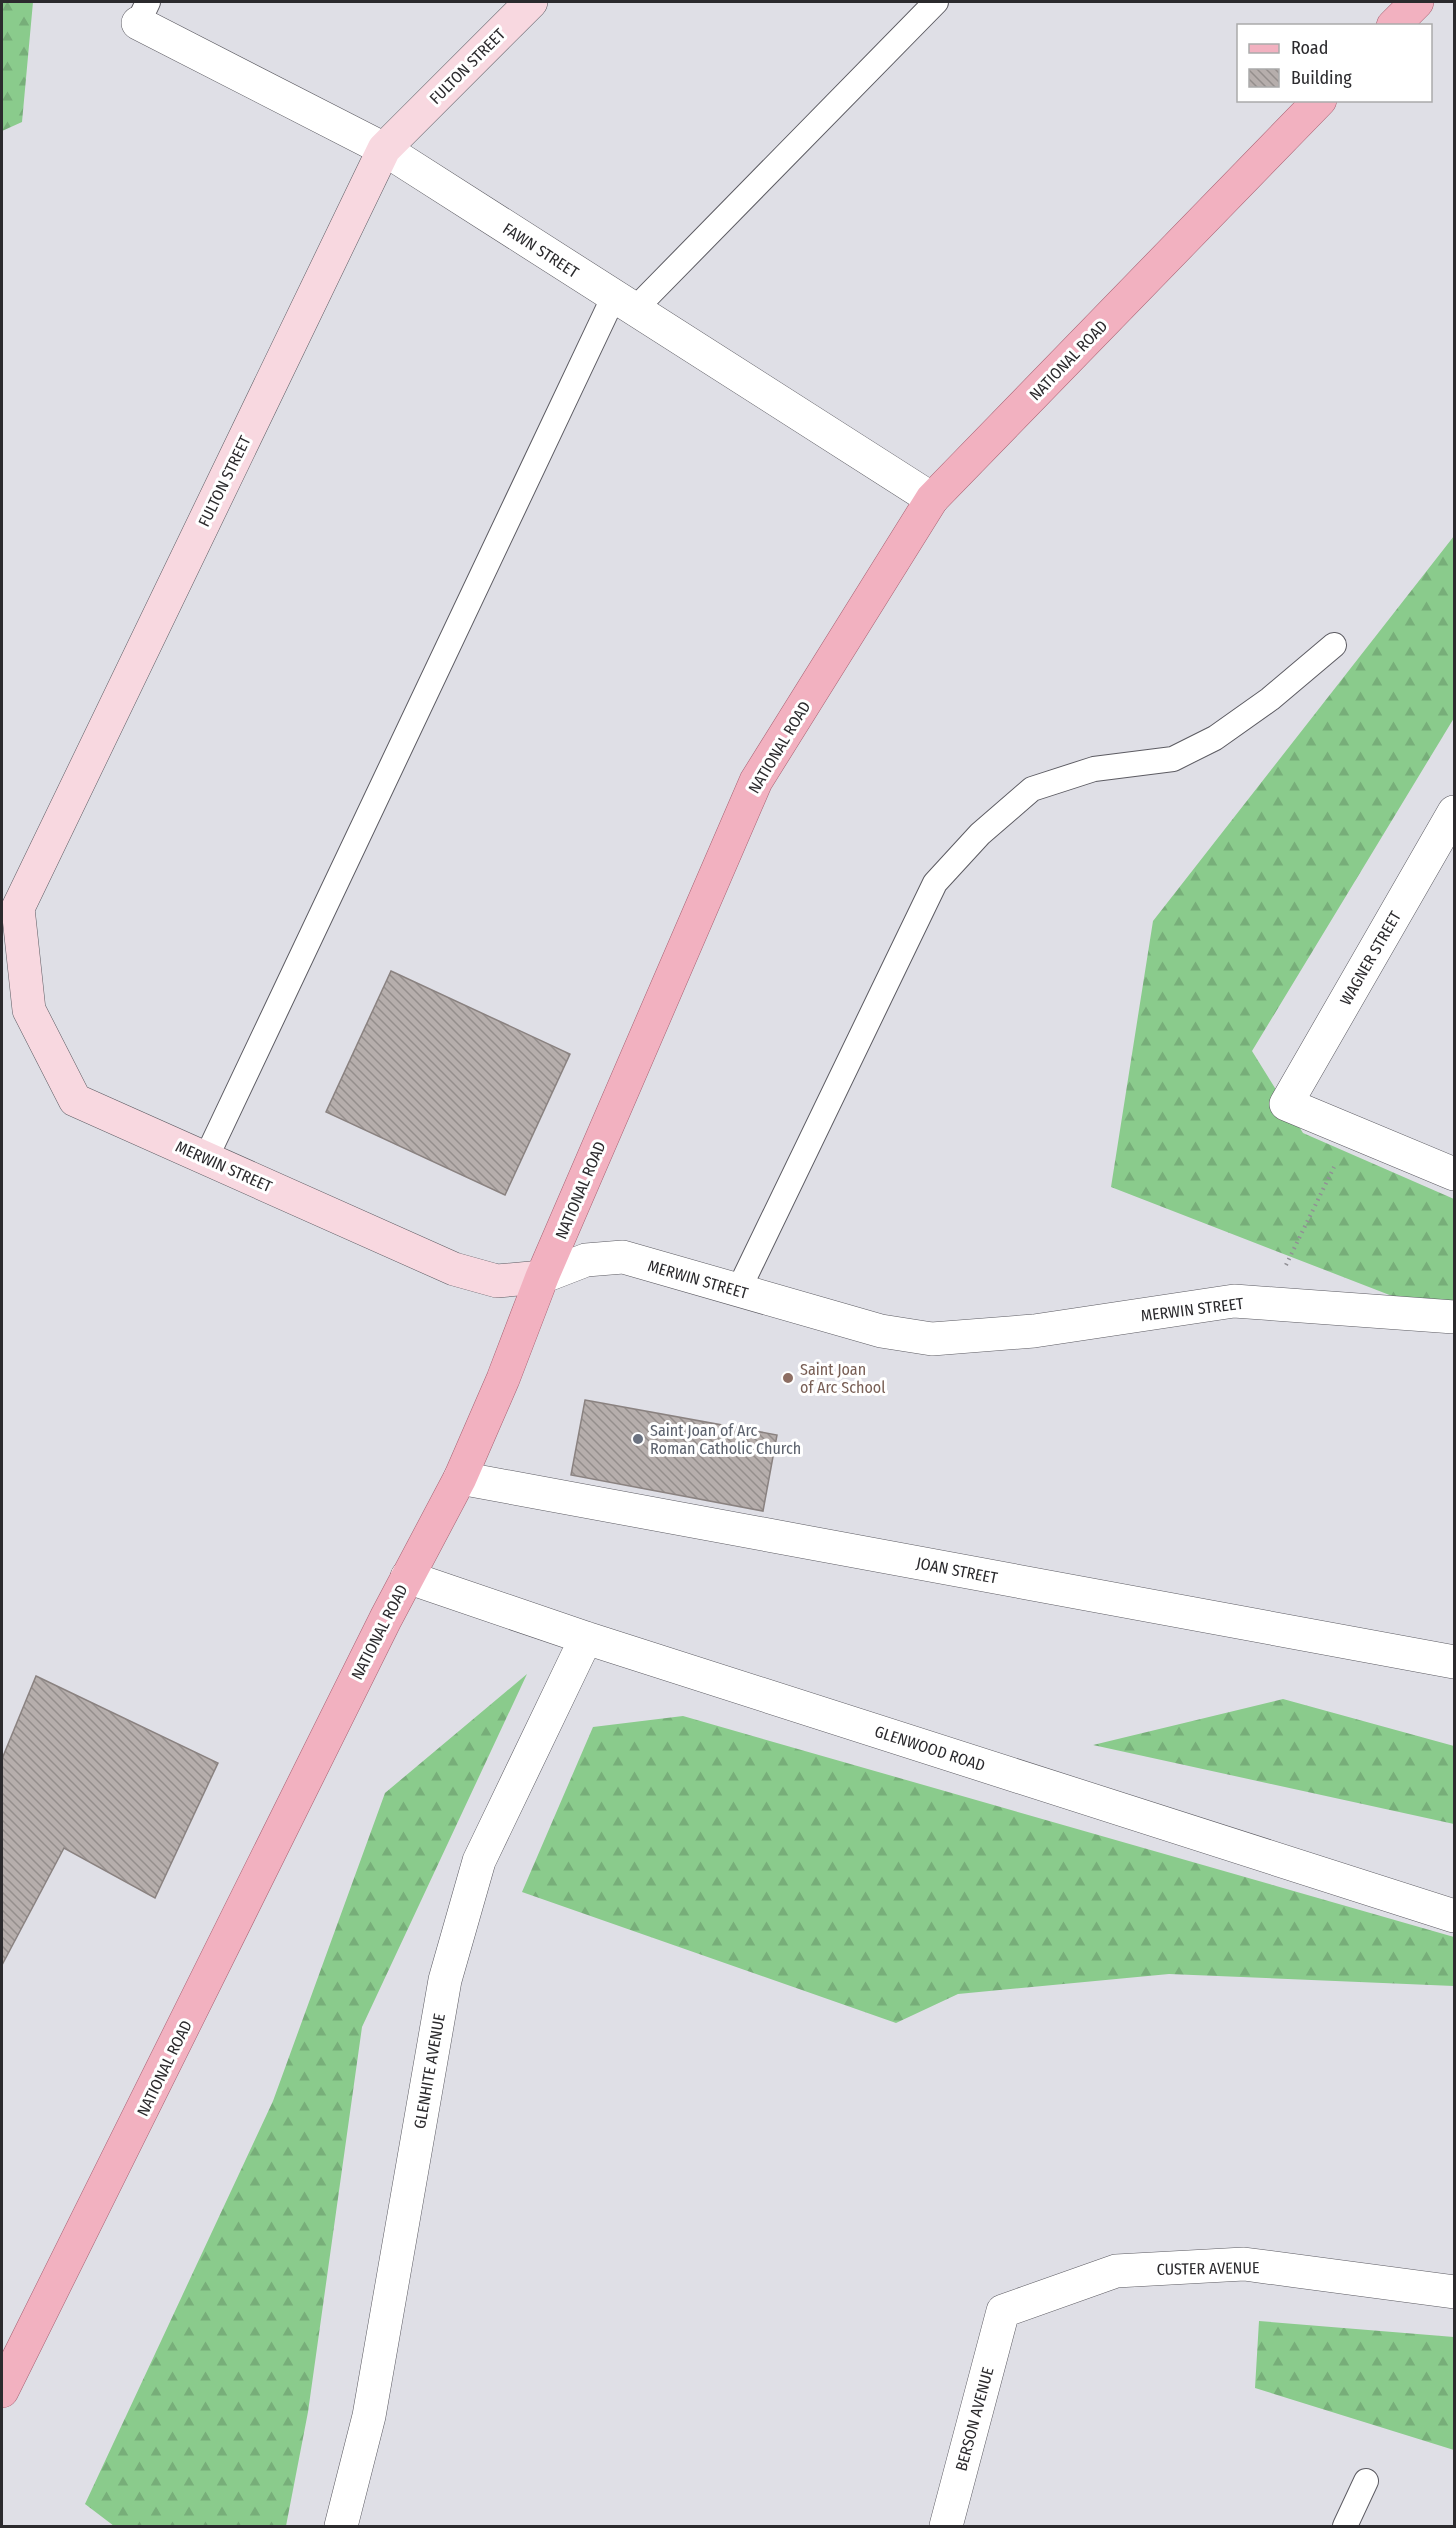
<svg xmlns="http://www.w3.org/2000/svg" width="1456" height="2528" viewBox="0 0 1456 2528" font-family="'Fira Sans Condensed',sans-serif">
<defs>
<pattern id="forest-firs" width="22" height="20" patternUnits="userSpaceOnUse" patternTransform="scale(1.5)"><rect width="22" height="20" fill="#8acb8c"/><path d="M5 1l3.5 6h-7zM16 11l3.5 6h-7z" fill="#77ae79"/></pattern>
<pattern id="building-back-hatch" width="6" height="6" patternUnits="userSpaceOnUse" patternTransform="scale(1.5)"><rect width="6" height="6" fill="#b6aeac"/><path d="M-1 5l2 2M0 0l6 6M5-1l2 2" fill="none" stroke="#948e8c"/></pattern>
</defs>
<rect width="100%" height="100%" fill="#dfdfe6"/>
<path fill="url(#forest-firs)" d="M2,2H33L22,122L2,131Z
M1454,536V718L1252,1051L1303,1133L1454,1199V1320L1111,1187L1153,921Z
M527,1674L362,2027L308,2412L286,2526H114L85,2504L273,2101L385,1793Z
M1283,1699L1454,1746V1824L1093,1745Z
M683,1716L1454,1937V1986L1169,1974L958,1994L896,2023L522,1892L593,1727Z
M1259,2321L1454,2337V2450L1255,2388Z"/>
<path fill="url(#building-back-hatch)" stroke="#8a8280" stroke-width="1.5" d="M391,971L570,1054L505,1195L326,1112Z
M585,1400L777,1435L763,1511L571,1475Z
M36,1676L218,1763L155,1898L64,1848L2,1965V1759Z"/>
<g fill="none" stroke-linecap="round" stroke-linejoin="round">
<g stroke="#5c5b62" stroke-width="26">
<path id="lane" d="M138,23L148,2
M635,309L936,2
M206,1158L614,296
M738,1291L935,883L980,834L1032,789L1094,769L1173,759L1215,738L1270,699L1334,645
M1345,2526L1366,2481"/>
</g>
<g stroke="#5c5b62" stroke-width="34">
<path id="street" d="M138,23L384,149L932,499
M1454,812L1286,1104L1454,1174
M542,1277L586,1260L623,1257L881,1331L932,1339L1034,1331L1234,1301L1454,1317
M460,1478L1454,1662
M407,1577L586,1638L1454,1916
M341,2526L369,2416L445,1980L479,1861L586,1638
M946,2526L1003,2311L1116,2271L1244,2264L1454,2292"/>
</g>
<g stroke="#5c5b62" stroke-width="34">
<path id="secondary" d="M531,2L384,149L18,908L29,1010L75,1100L454,1269L497,1281L542,1277"/>
</g>
<g stroke="#a66071" stroke-width="34">
<path id="primary" d="M1393,26L1417,2
M2,2391L386,1618L460,1478L503,1379L542,1277L756,781L932,499L1320,100"/>
</g>
<path stroke="#919095" stroke-width="4" stroke-dasharray="1.5 4.5" stroke-linecap="butt" d="M1286,1265L1334,1167"/>
<use href="#lane" stroke="#fff" stroke-width="24"/>
<use href="#street" stroke="#fff" stroke-width="33"/>
<use href="#secondary" stroke="#f8d8e0" stroke-width="33"/>
<use href="#primary" stroke="#f2b1c0" stroke-width="33"/>
</g>
<circle fill="#8d6e63" stroke="#fff" stroke-width="2" cx="788" cy="1378" r="6"/>
<circle fill="#6b7280" stroke="#fff" stroke-width="2" cx="638" cy="1439" r="6"/>
<g text-anchor="middle" stroke-width="6" stroke-linejoin="round" paint-order="stroke">
<g font-size="16" fill="#2b2a2d" stroke="#fff">
<text transform="translate(467 66) rotate(-45)" y="6">FULTON STREET</text>
<text transform="translate(541 250) rotate(33)" y="6">FAWN STREET</text>
<text transform="translate(1068 360) rotate(-46)" y="6">NATIONAL ROAD</text>
<text transform="translate(224 481) rotate(-64)" y="6">FULTON STREET</text>
<text transform="translate(779 747) rotate(-59)" y="6">NATIONAL ROAD</text>
<text transform="translate(1370 958) rotate(-60)" y="6">WAGNER STREET</text>
<text transform="translate(224 1166) rotate(24)" y="6">MERWIN STREET</text>
<text transform="translate(580 1190) rotate(-67)" y="6">NATIONAL ROAD</text>
<text transform="translate(698 1279) rotate(16)" y="6">MERWIN STREET</text>
<text transform="translate(1192 1309) rotate(-7)" y="6">MERWIN STREET</text>
<text transform="translate(957 1570) rotate(11)" y="6">JOAN STREET</text>
<text transform="translate(379 1632) rotate(-63)" y="6">NATIONAL ROAD</text>
<text transform="translate(930 1748) rotate(18)" y="6">GLENWOOD ROAD</text>
<text transform="translate(164 2068) rotate(-64)" y="6">NATIONAL ROAD</text>
<text transform="translate(429 2071) rotate(-80)" y="6">GLENHITE AVENUE</text>
<text transform="translate(1208 2268) rotate(-1)" y="6">CUSTER AVENUE</text>
<text transform="translate(974 2419) rotate(-75)" y="6">BERSON AVENUE</text>
</g>
<g font-size="16" fill="#785e54" stroke="#fff" text-anchor="start">
<text x="800" y="1375">Saint Joan<tspan x="800" dy="18">of Arc School</tspan></text>
</g>
<g font-size="16" fill="#5b616d" stroke="#fff" text-anchor="start">
<text x="650" y="1436">Saint Joan of Arc<tspan x="650" dy="18">Roman Catholic Church</tspan></text>
</g>
</g>
<rect width="1456" height="2528" fill="none" stroke="#2b2a2d" stroke-width="6"/>
<rect x="1237" y="24" width="195" height="78" fill="#ffffff" stroke="#aaaaab" stroke-width="1.5"/>
<rect x="1249" y="44" width="30" height="9" fill="#f2b1c0" stroke="#aaaaab" stroke-width="1.5"/>
<text x="1291" y="54" font-size="18" fill="#2b2a2d">Road</text>
<rect x="1249" y="69" width="30" height="18" fill="url(#building-back-hatch)" stroke="#aaaaab" stroke-width="1.5"/>
<text x="1291" y="84" font-size="18" fill="#2b2a2d">Building</text>
</svg>
